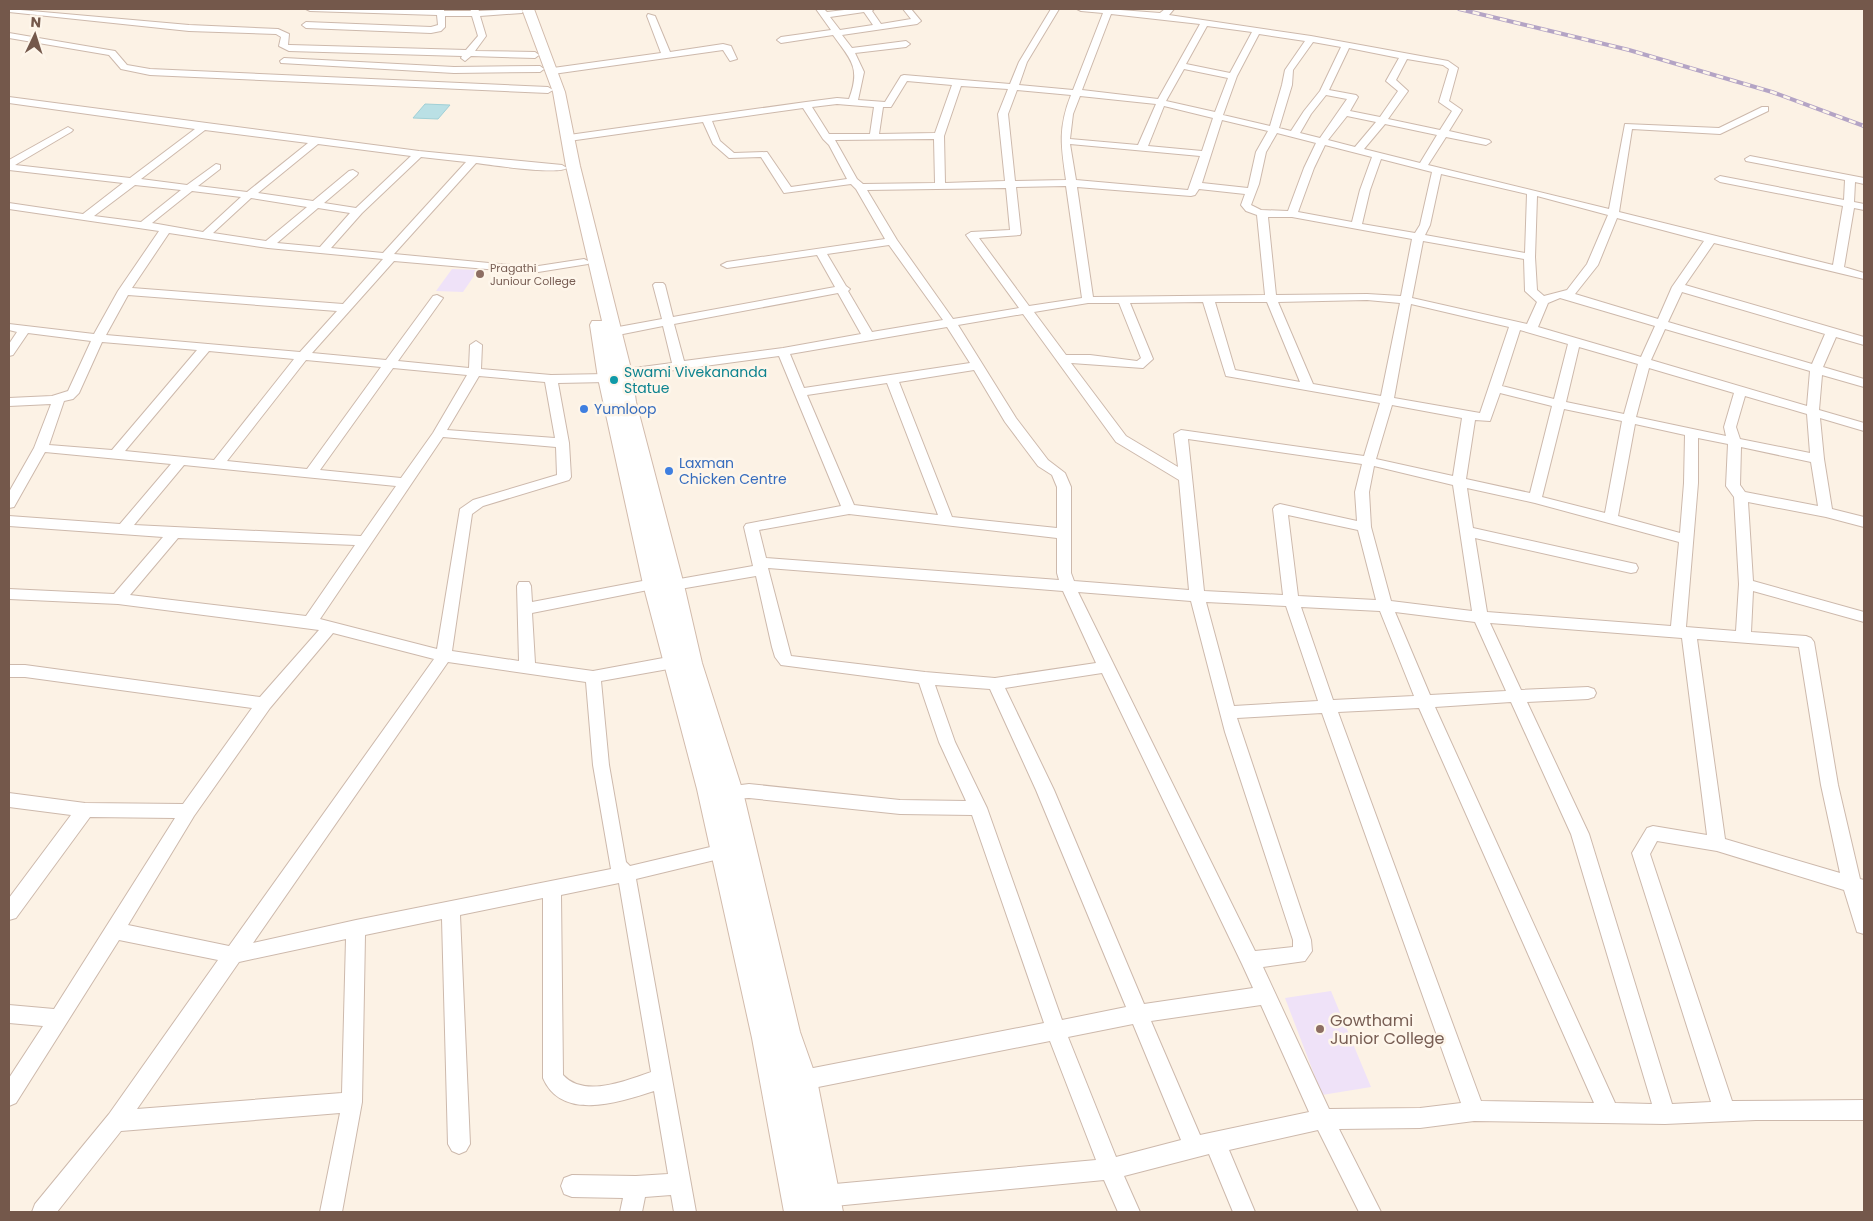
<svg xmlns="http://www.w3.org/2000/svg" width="1873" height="1221" viewBox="0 0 1873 1221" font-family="Poppins,sans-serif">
<rect width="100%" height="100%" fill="#fcf2e5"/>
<path fill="#efe2f8" d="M452,269L478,270L463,292L436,291Z
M1331,991L1371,1087L1322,1095L1285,998Z"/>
<path fill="#bae0e5" stroke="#a1d0d6" d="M425,104L450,105L438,119L413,118Z"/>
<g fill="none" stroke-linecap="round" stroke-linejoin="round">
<g stroke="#cdb9ac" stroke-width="2">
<path id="minor" d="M9,9L189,25L278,29L289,34L288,45H290L466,50L478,36L472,16H445V27L441,31L431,33L306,28L302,25L306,22L431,27L438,25L437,15L310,11L306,9L436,10V9H444V11H471L470,9H478L479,11L520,9L523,11L522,13L480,16L486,36L475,51L535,52L539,55L535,58L471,56L465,61L461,58L462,56L289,51L279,46L281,37L276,34L189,31L9,12Z
M816,9H824L827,12L853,9H874L872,11L881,24L911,19L903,9H911L921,21L917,24L842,35L852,48L906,41L910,44L906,47L855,53L864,72L858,100L885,102L901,76L904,75L1010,84L1019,62L1051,9H1059L1027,62L1019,85L1073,90L1103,13L1081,11L1077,9H1107L1160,13L1165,9H1174L1169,15L1311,36L1448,61L1458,68L1449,101L1462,110L1449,131L1489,140L1491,142L1486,145L1446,137L1428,165L1609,209L1625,124L1719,128L1762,107H1768V111L1720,134L1632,129L1619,212L1833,265L1843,206L1720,182L1715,179L1720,176L1844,200L1845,180L1746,161L1745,159L1750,156L1864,178V184L1855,182L1854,202L1864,204V210L1854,208L1844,267L1864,273V279L1714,243L1685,285L1864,337V345L1836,337L1823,367L1864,379V387L1822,375L1819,410L1864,423V431L1820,418L1824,459L1832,509L1864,517V527L1826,517L1748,502L1753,581L1864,612V622L1753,591L1751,632L1806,636L1811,638L1814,642L1838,785L1860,879L1864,880V934L1857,932L1844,890L1717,851L1657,841L1650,854L1732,1101L1864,1100V1120H1756L1665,1124L1474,1121L1420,1128L1339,1129L1381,1212H1359L1318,1130L1229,1150L1255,1212H1233L1209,1154L1124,1176L1140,1212H1118L1104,1180L824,1207L816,1204L813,1196L816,1188L824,1185L1096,1160L1050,1041L803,1090L796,1087L793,1080L796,1073L803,1070L1044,1023L972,815L900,814L749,798L731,799L725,797L722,792L725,787L749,784L900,800L966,801L939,742L919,683L781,665L775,657L772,647L756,576L674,590L669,589L667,585L669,581L674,580L753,566L744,527L746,524L841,506L779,356L623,377L617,373L619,370L672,363L663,326L613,336L607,332L613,328L662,319L653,285L655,283H663L665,285L673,317L835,287L817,255L727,268L721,265L727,262L885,239L856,189L851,184L784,193L761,157L729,158L713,144L703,122L569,141L564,138L569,135L806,102L837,98L849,99C861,67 851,60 833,35L781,43L777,40L781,37L831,30ZM864,12L873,25L840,30L830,17ZM1111,14L1200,24L1158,99L1082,90ZM1207,26L1252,32L1230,73L1186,64ZM1259,34L1305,41L1285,70L1282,85L1270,126L1223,115L1237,76ZM1313,42L1341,47L1320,91L1304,111L1291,131L1279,128L1292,85L1293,70ZM1349,48L1399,58L1386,81L1398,91L1380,117L1350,111L1358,97L1356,95L1329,90ZM1407,59L1443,65L1449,69L1439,102L1452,111L1440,130L1388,119L1408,91L1396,80ZM1184,69L1228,78L1215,112L1166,101ZM907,81L952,85L935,133L879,134L883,107H891ZM961,86L1008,89L998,114L1005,181L945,183L944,136ZM1017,90L1071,95C1058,128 1061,146 1066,180L1015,181L1008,114ZM1326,95L1347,99L1320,138L1300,133L1311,114ZM1080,96L1156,104L1138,145L1070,139L1073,114ZM837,104L874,107L870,134H829L812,107ZM1164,106L1213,118L1202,151L1148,146ZM803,108L823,139L829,145L847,179L791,187L767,152L734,153L720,141L712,121ZM1347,116L1376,122L1355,147L1328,140ZM1222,120L1268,131L1256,152L1248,188L1202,183ZM1385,124L1437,135L1420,163L1364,149ZM1277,133L1316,143L1304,168L1288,211L1261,210L1251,205L1259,184L1266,152ZM934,139L935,183L863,184L857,179L835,140ZM1070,144L1200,156L1188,190L1076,180ZM1325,145L1372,157L1360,190L1352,222L1298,212L1314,168ZM1381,159L1432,172L1420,225L1415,233L1362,224L1370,190ZM1441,174L1527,194L1525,253L1425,235L1430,225ZM1066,186L1082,298L1029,306L979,238L1020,235L1021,233L1016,187ZM1077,187L1191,196L1195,195L1199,189L1245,194L1241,205L1246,211L1257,215L1265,295L1093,297ZM1006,188L1010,230L971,232L966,235L1019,308L953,319L897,240L867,190ZM1537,196L1608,215L1587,264L1567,290L1544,296L1537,290L1535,257ZM1268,217H1292L1412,239L1401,296L1367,294L1276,295ZM1617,218L1704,241L1672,287L1658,319L1575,294L1598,265ZM1423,241L1524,259L1525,291L1537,302L1527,324L1412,298ZM889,245L943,320L872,332L848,291L850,289L846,286L827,254ZM1682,292L1825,334L1812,364L1668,322ZM838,293L861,334L783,348L684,361L674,324ZM1560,298L1655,326L1641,357L1538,327L1548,303ZM1367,300L1400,303L1381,396L1313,384L1278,302ZM1203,302L1226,376L1380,403L1364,456L1181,430L1174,434L1178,467L1126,436L1071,363L1143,368L1153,359L1130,303ZM1215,302H1267L1300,382L1235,370ZM1088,303H1119L1141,358L1137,361L1090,355H1066L1034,312ZM1411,304L1509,327L1480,413L1394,398ZM1023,314L1116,442L1179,480L1189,590L1074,581L1071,573V487L1065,473L1048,460L1016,418L958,325ZM947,327L970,363L804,388L790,354ZM1665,329L1810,371L1807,406L1651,360ZM1520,330L1568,344L1554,399L1502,386ZM1579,347L1638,364L1624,414L1566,402ZM1649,368L1734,393L1724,427L1726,436L1636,417ZM974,370L1005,422L1038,466L1052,475L1057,487V528L952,517L899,382ZM887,383L938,515L854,505L807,395ZM1500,393L1552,406L1530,493L1466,479L1475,420L1490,421ZM1745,396L1807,414L1810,453L1740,439L1736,427ZM1392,405L1462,418L1453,476L1376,459ZM1564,409L1622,421L1605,513L1542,497ZM1635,424L1685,435L1684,483L1680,533L1618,516ZM1698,438L1728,444L1726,486L1734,497L1739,584L1736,631L1686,627L1698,483ZM1188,439L1362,464L1355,492L1357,521L1280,504L1275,506L1273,509L1283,595L1204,591ZM1741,447L1811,462L1818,506L1745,492L1740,485ZM1374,466L1453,485L1472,611L1391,601L1371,527L1369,492ZM1467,488L1535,503L1679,542L1671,626L1487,612L1475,538L1631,573L1636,572L1638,568L1636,564L1631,563L1473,528ZM849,514L1057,538V573L1059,580L766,558L759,530ZM1288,515L1358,530L1376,600L1298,596ZM768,568L1063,591L1096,663L995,678L925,672L791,656ZM1078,592L1191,601L1225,732L1293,940V947L1255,951ZM1206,602L1286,606L1318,701L1234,706ZM1301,607L1380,611L1414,696L1333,700ZM1395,612L1475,622L1506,691L1430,695ZM1490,623L1682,638L1707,835L1653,826L1647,828L1632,853L1711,1102L1672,1104L1589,834L1527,702L1588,699L1594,697L1596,693L1594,689L1588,687L1521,690ZM1697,639L1799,647L1821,785L1840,873L1725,839ZM1102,673L1242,964L1253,988L1144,1004L1054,790L1005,688ZM935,685L990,689L1036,790L1126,1007L1062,1020L987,808L955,742ZM1511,702L1571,834L1652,1104L1615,1103L1435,707ZM1419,708L1594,1103L1481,1101L1338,712ZM1322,713L1461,1103L1420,1108L1329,1109L1263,967L1305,961L1312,951L1311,940L1237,718ZM1261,1005L1309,1112L1200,1135L1151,1021ZM1133,1024L1181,1140L1116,1157L1068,1037Z
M648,14L655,16L670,52L723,44L731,46L737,59L730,61L723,50L553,74L549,71L553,68L661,53L647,16Z
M9,33L115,51L127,65L150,69L548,87L553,90L548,93L150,75L121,69L109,55L9,38Z
M284,58L454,67L540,66L544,69L540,72L454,73L281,63L280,61Z
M9,97L419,151L562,165L567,168C558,175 491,165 476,163L394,254L532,267L584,259L590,262L588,264L532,273L394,261L312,353L386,360L433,296L437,295L443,298L398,361L469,368L470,345L476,341L482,345L481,369L551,375L607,374L613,378L607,382L558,383L569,443L571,477L569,480L483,506L472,514L452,651L519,661L517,586L519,582H529L531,586L532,602L653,579L658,580L660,584L658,588L653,589L532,613L535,663L593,671L674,656L680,658L682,662L680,666L674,668L601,681L609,765L626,862L630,866L723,844L729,846L732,851L729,856L723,858L636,879L696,1212H674L671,1195L645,1197L642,1212H620L623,1198L572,1197L564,1194L561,1186L564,1178L572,1175L636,1176L668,1174L654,1091C620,1102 562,1122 543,1078V898L460,915L470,1144L466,1151L459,1154L452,1151L448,1144L442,919L365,935L362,1102L342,1212H320L340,1113L121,1131L57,1212H32L35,1204L109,1114L218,960L119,940L16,1103L9,1106V1078L43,1026L9,1023V1005L54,1009L175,818L90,817L16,918L9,920V898L71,815L9,807V793L85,803L183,804L252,708L25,677H9V665H25L260,697L319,630L118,604L9,599V589L114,594L163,537L9,526V516L120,524L171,464L45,452L14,507L9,508V492L34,448L51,404L9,406V398L52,396L68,391L91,341L28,333L13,355L9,356V344L17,332L9,330V324L94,334L118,291L159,231L9,209V203L83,214L123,183L9,170V160L68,127L73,130L71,132L15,165L130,178L195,129L9,103ZM205,130L308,143L247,192L198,186L220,169V165L216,164L187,185L141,179ZM318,144L411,156L356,208L324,203L357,175L358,173L353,170L349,171L313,201L258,193ZM421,157L466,162L383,253L331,248L362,213ZM135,185L181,190L141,222L94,216ZM192,191L241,197L203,232L152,223ZM251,198L307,207L266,241L213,233ZM318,208L350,213L320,247L277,243ZM169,233L268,248L383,259L343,304L132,288ZM128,295L337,311L300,352L106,335ZM102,342L197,350L112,450L49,445L64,401L73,399L79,393ZM209,351L294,359L214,460L125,451ZM306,360L381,367L307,469L227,461ZM393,368L467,375L433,433L401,478L320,470ZM479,376L545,382L555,438L447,430ZM443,437L556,447L557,475L473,500L460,509L437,649L320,619ZM184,465L396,486L361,536L134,525ZM178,538L355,545L306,616L130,595ZM333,633L434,659L229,946L128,925L194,816L270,708ZM448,662L586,682L593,765L611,869L356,920L253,943ZM619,883L651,1072C625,1081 584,1098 563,1075L561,895ZM346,939L342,1093L137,1109L239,962Z"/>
</g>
<g stroke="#d2bbac" stroke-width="2">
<path id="secondary" d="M522,9H534L565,92L580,166L632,373L636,402L684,585L702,663L743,792L800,1032L817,1080L843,1212H784L752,1038L697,789L643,584L598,378L590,325L592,321H602L566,166L553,92Z"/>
</g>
<use href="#minor" fill="#fff" fill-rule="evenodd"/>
<use href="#secondary" fill="#fff" fill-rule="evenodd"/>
<g stroke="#b4a4c5" stroke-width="4">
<path id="rail" d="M1459,9L1629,50L1772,92L1864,126"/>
</g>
<use href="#rail" stroke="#fef6eb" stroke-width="2.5" stroke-dasharray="7" stroke-linecap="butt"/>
</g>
<g fill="#8d6e63" stroke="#fef6eb" stroke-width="2">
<circle cx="480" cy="274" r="5"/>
<circle cx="1320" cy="1029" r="5"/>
</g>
<circle fill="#0f9aa8" stroke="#fef6eb" stroke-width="2" cx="614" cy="380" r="5"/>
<g fill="#3f7fe0" stroke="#fef6eb" stroke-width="2">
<circle cx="584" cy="409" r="5"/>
<circle cx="669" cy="471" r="5"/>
</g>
<g text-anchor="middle" stroke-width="5" stroke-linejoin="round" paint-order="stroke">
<g font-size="11" fill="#785e54" stroke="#fef6eb" text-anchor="start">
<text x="490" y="272">Pragathi<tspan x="490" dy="13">Juniour College</tspan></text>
</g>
<g font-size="14" fill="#0d838f" stroke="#fef6eb" text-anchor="start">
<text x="624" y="377">Swami Vivekananda<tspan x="624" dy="16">Statue</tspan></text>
</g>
<g font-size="14" fill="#366cbe" stroke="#fef6eb" text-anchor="start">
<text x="594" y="414">Yumloop</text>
<text x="679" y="468">Laxman<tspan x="679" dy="16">Chicken Centre</tspan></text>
</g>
<g font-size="16" fill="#785e54" stroke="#fef6eb" text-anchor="start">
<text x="1330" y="1026">Gowthami<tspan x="1330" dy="18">Junior College</tspan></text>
</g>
</g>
<rect width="1873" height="1221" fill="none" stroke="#74584b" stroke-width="20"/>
<g transform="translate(35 35) rotate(4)" stroke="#fef6eb" stroke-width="4" paint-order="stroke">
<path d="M0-4L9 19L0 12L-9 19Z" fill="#74584b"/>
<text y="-8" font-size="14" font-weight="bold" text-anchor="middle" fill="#74584b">N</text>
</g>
</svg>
